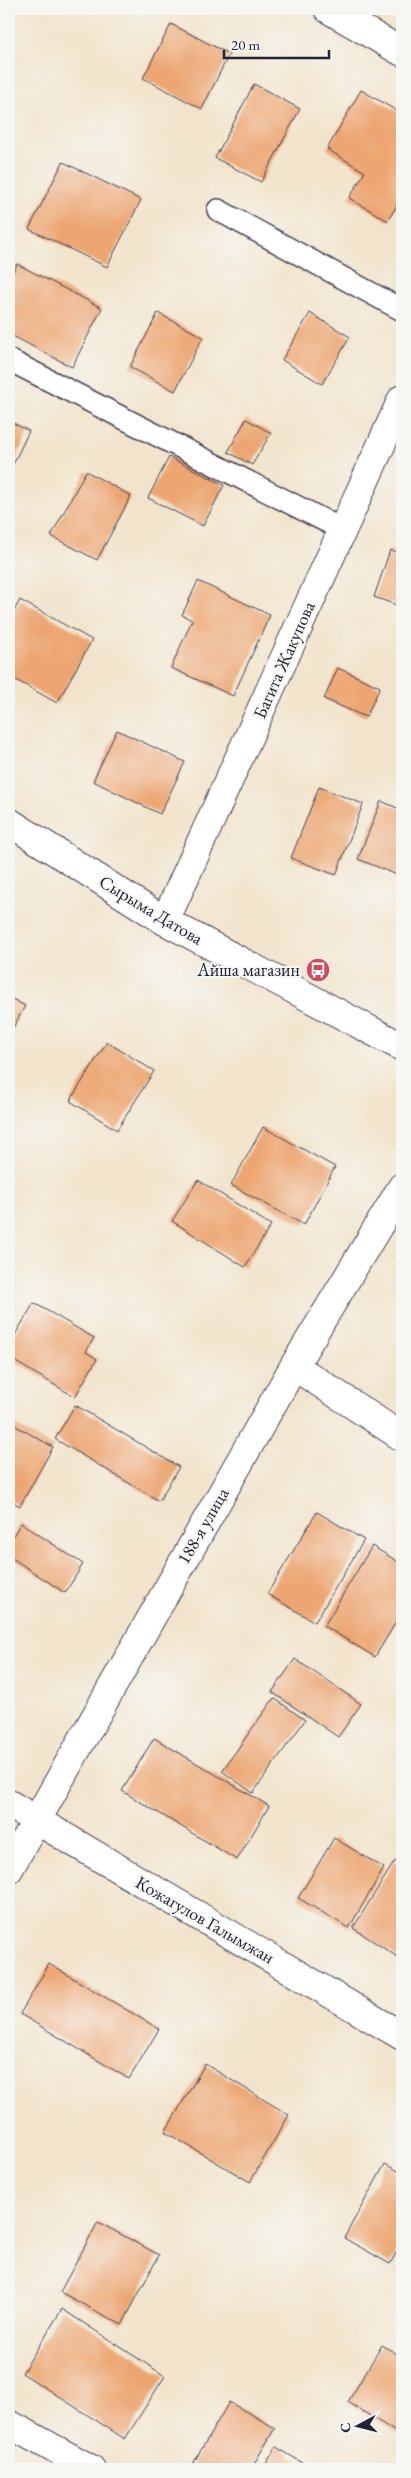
<svg xmlns="http://www.w3.org/2000/svg" width="411" height="2478" viewBox="0 0 411 2478" font-family="'EB Garamond',serif">
<rect width="100%" height="100%" fill="#f6f6f2"/>
<filter id="ink" filterUnits="userSpaceOnUse"><feTurbulence type="fractalNoise" baseFrequency=".02" numOctaves="2"/><feDisplacementMap in="SourceGraphic" scale="10" xChannelSelector="R" yChannelSelector="G"/><feConvolveMatrix kernelMatrix="1 2 1 2 8 2 1 2 1" color-interpolation-filters="sRGB"/></filter>
<filter id="wash" filterUnits="userSpaceOnUse"><feTurbulence type="fractalNoise" baseFrequency=".0096" numOctaves="4" result="noise"/><feDisplacementMap in="SourceGraphic" scale="20" xChannelSelector="R" yChannelSelector="G"/><feGaussianBlur stdDeviation="1.12" result="paint"/><feColorMatrix in="noise" values="0 0 0 0 0 0 0 0 0 0 0 0 0 0 0 0 0 1.4 0 .05"/><feComposite in="paint" operator="in"/></filter>
<g filter="url(#wash)">
<rect width="100%" height="100%" fill="#f2e4cc"/>
<g id="blocks">
<path fill="#eda672" d="M101,9H111L108,13Z
M171,24L229,54L202,109L143,78Z
M254,84L300,109L261,182L215,158Z
M361,90L402,114V196L388,221L349,198L365,172L327,149Z
M63,162L141,200L107,267L29,229Z
M17,264L102,308L72,367L9,334V280Z
M158,313L203,337L175,391L130,367Z
M310,313L350,337L322,384L282,360Z
M246,419L271,433L252,465L228,452Z
M9,421L29,431L9,473Z
M169,457L224,485L203,526L148,498Z
M86,471L131,496L97,560L51,536Z
M390,550L402,554V607L374,597Z
M198,581L270,615L233,696L171,668L192,620L182,615Z
M20,600L92,640L57,703L9,676V620Z
M338,668L380,687L366,717L324,699Z
M117,730L185,762L160,814L93,781Z
M319,787L363,804L336,875L291,858Z
M381,801L402,810V877L358,859Z
M9,997L25,1006L9,1035Z
M107,1042L154,1071L117,1130L70,1101Z
M263,1127L335,1167L304,1225L231,1185Z
M198,1180L271,1225L245,1267L172,1221Z
M34,1303L94,1338L86,1352L97,1359L75,1397L9,1358V1345Z
M75,1405L179,1467L159,1501L55,1439Z
M9,1422L53,1447L20,1506L9,1500Z
M317,1512L364,1540L315,1622L267,1594Z
M21,1523L83,1564L65,1593L9,1556V1542Z
M372,1546L402,1564V1612L375,1657L324,1626Z
M295,1659L361,1704L338,1737L272,1692Z
M274,1698L305,1720L253,1793L222,1771Z
M154,1738L269,1806L237,1860L122,1791Z
M334,1838L384,1868L349,1928L298,1898Z
M395,1861L402,1865V1960L353,1928Z
M49,1964L159,2029L129,2079L20,2014Z
M205,2064L289,2115L250,2182L165,2132Z
M385,2164L402,2173V2242L390,2264L344,2238Z
M98,2222L159,2255L122,2325L60,2292Z
M62,2309L165,2376L125,2439L22,2373Z
M382,2345L402,2357V2436L348,2402Z
M229,2402L275,2428L251,2469H190Z
M276,2447L313,2469H263Z"/>
</g>
</g>
<g filter="url(#ink)">
<use href="#blocks" fill-opacity="0" stroke="#413f51" stroke-width="1"/>
<g fill="none" stroke-linecap="round" stroke-linejoin="round">
<g stroke="#413f51" stroke-width="24">
<path id="service" d="M218,210L402,310
M9,360L343,530"/>
</g>
<g stroke="#413f51" stroke-width="30">
<path id="minor" d="M328,9L402,52
M165,921L402,399
M294,1366L402,1437
M9,1804L402,2036
M9,1869L294,1366L402,1187
M9,2424L91,2469"/>
</g>
<g stroke="#413f51" stroke-width="30">
<path id="tertiary" d="M9,822L165,921L402,1047"/>
</g>
<use href="#service" stroke="#fff" stroke-width="21"/>
<use href="#minor" stroke="#fff" stroke-width="28"/>
<use href="#tertiary" stroke="#fff" stroke-width="28"/>
</g>
</g>
<defs>
<g id="bus-disc" transform="scale(1.25)"><circle r="9.5" fill="#d1495b" stroke="#f6f6f2"/><path d="M-5-6H5V4H4V6H2V4H-2V6H-4V4H-5ZM-3.5-4V0h7V-4ZM-3.5 1.2v1.5H-2V1.2ZM2 1.2v1.5H3.5V1.2Z" fill="#fff"/></g>
</defs>
<g fill-rule="evenodd">
<use href="#bus-disc" x="318" y="970"/>
</g>
<g text-anchor="middle" stroke-width="4" stroke-linejoin="round" paint-order="stroke">
<g font-size="18" fill="#22223b" stroke="#f6f6f2">
<text transform="translate(284 660) rotate(-66)" y="6">Багита Жакупова</text>
<text transform="translate(151 910) rotate(31)" y="6">Сырыма Датова</text>
<text transform="translate(203 1526) rotate(-60)" y="6">188-я улица</text>
<text transform="translate(205 1920) rotate(30)" y="6">Кожагулов Галымжан</text>
</g>
<g font-size="18" fill="#22223b" stroke="#f6f6f2" text-anchor="end">
<text x="300" y="976">Айша магазин</text>
</g>
</g>
<rect width="411" height="2478" fill="none" stroke="#f6f6f2" stroke-width="30"/>
<g transform="translate(358 2426) rotate(263)" stroke="#f6f6f2" stroke-width="4" paint-order="stroke">
<path d="M0-4L9 19L0 12L-9 19Z" fill="#22223b"/>
<text y="-8" font-size="14" font-weight="bold" text-anchor="middle" fill="#22223b">С</text>
</g>
<path d="M224 50v8h105v-8" fill="none" stroke="#22223b" stroke-width="2.5"/>
<text x="231" y="50" font-size="15" fill="#22223b" stroke="#f6f6f2" stroke-width="4" paint-order="stroke">20 m</text>
</svg>
